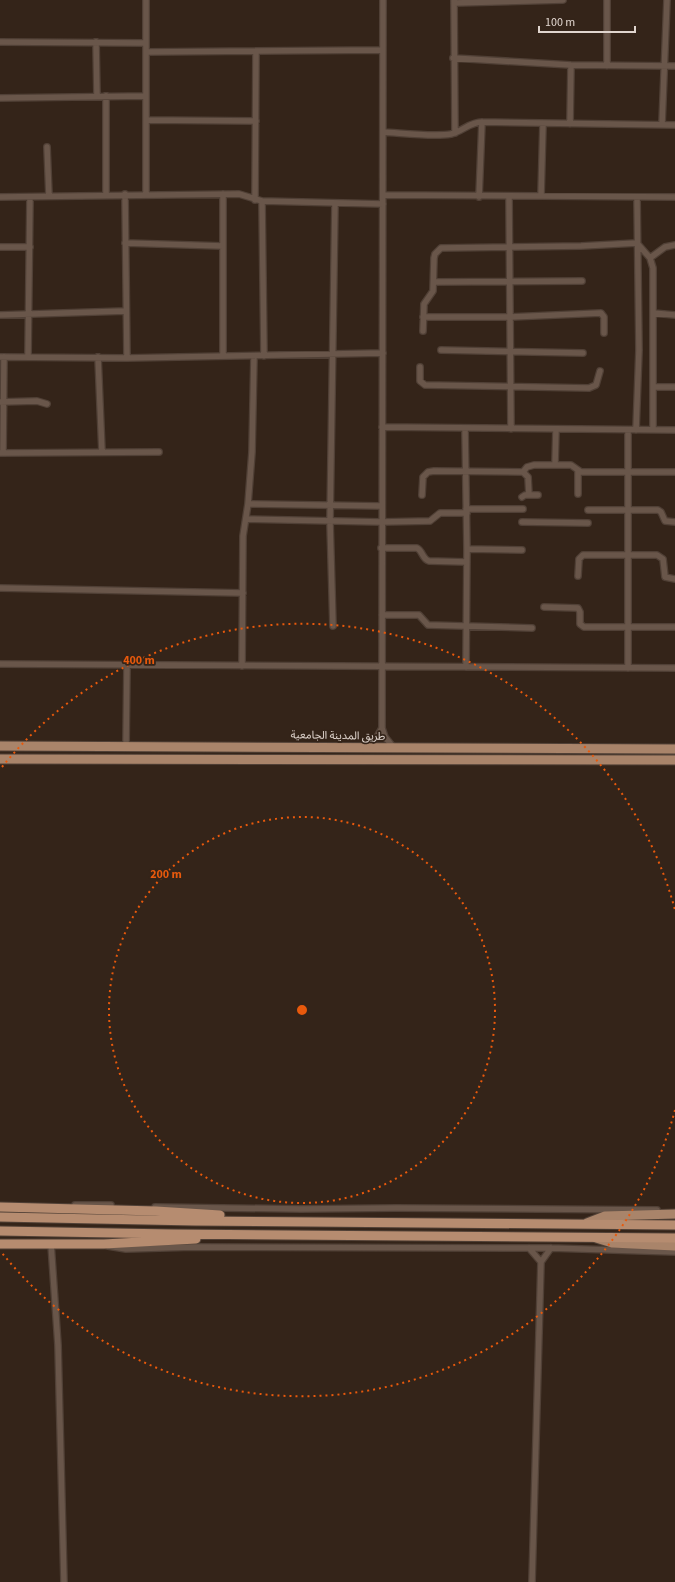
<svg xmlns="http://www.w3.org/2000/svg" width="675" height="1582" viewBox="0 0 675 1582" font-family="'Source Sans 3','Noto Sans Arabic',sans-serif">
<rect width="100%" height="100%" fill="#342419"/>
<g fill="none" stroke-linecap="round" stroke-linejoin="round">
<g stroke="#504036" stroke-width="8">
<path id="minor" d="M383,0L382,728L385,737L394,748
M454,0L455,133
M607,0V66
M454,3L563,0
M0,42L146,43
M96,42L97,96
M146,52L383,50
M453,58L571,65L675,66
M0,98L146,96
M146,120L256,121
M570,124L571,65
M662,124L667,0
M383,132C402,133 433,137 451,134C463,131 470,122 482,122L675,125
M47,147L49,196
M125,194L127,358
M146,194V0
M106,195V96
M383,195L675,197
M541,196L543,124
M0,197L239,194L262,201L383,204
M479,197L482,122
M509,197L511,429
M255,200L256,51
M262,201L264,356
M125,243L223,246
M0,247H30
M650,258L665,247L675,245
M434,282L582,281
M653,313L675,315
M0,315L126,311
M423,317H510L601,313L604,317V333
M423,331L424,304L433,291L434,258L435,254L441,248L581,246L637,243L650,258L653,268V430
M441,350L583,353
M223,356V194
M0,357L127,358L383,353
M28,357L30,197
M98,357L102,452
M420,367V381L425,385L589,388L596,385L600,371
M653,387H675
M0,402L37,401L47,404
M382,427L675,430
M465,428L467,549L466,667
M628,430V668
M636,430L639,350L637,197
M0,453L159,452
M3,453L4,357
M555,465L556,429
M578,471V494
M523,472L527,467L534,465H571L581,472H675
M422,495L423,477L428,472L434,471L523,472L528,477L529,495
M522,497L525,495H538
M248,504L381,506
M466,509H523
M588,510H658L661,512L665,521L675,522
M246,519L381,522L430,521L440,513H467
M522,522L588,523
M381,548H417C423,551 422,559 429,561L467,562
M467,549L522,550
M578,576L579,559L583,555H657L663,559L665,577L675,579
M0,588L243,593
M544,607L578,608L580,612V624L584,627H675
M382,615H419L428,625L532,628
M333,626L330,522L335,203
M0,664L675,668
M242,666L243,536L248,504L252,452L254,356
M126,746L127,665
M366,747L377,737L382,728
M75,1205H111
M155,1207L301,1209L396,1208L657,1210
M51,1244L58,1345L64,1582
M108,1246L126,1249L193,1247L551,1248L675,1252
M529,1248L541,1262
M532,1582L541,1262L551,1248"/>
</g>
<g stroke="#504036" stroke-width="11">
<path id="primary" d="M0,746L675,749
M0,759L675,760
M587,1223L605,1216L675,1214
M596,1238L612,1243L675,1246"/>
</g>
<g stroke="#504036" stroke-width="11">
<path id="trunk" d="M0,1207L156,1211L220,1215
M0,1217L195,1221L675,1225
M0,1231L172,1234L675,1238
M0,1244H104L196,1239"/>
</g>
<use href="#minor" stroke="#69564a" stroke-width="5.5"/>
<use href="#primary" stroke="#a9846a" stroke-width="9"/>
<use href="#trunk" stroke="#b68c70" stroke-width="9"/>
</g>
<g fill="none" stroke="#e8590c" stroke-width="2" stroke-dasharray="2 4">
<circle cx="302" cy="1010" r="193"/>
<path d="M675 1110A386 386 0 0 1 2 1253M2 767A386 386 0 0 1 675 910"/>
</g>
<g text-anchor="middle" stroke-width="3.5" stroke-linejoin="round" paint-order="stroke">
<g font-size="11" fill="#e0d5ce" stroke="#342419">
<text transform="translate(338 735) rotate(1)" y="4">طريق المدينة الجامعية</text>
</g>
</g>
<circle cx="302" cy="1010" r="6" fill="#e8590c" stroke="#342419" stroke-width="2"/>
<g font-size="12" text-anchor="middle" font-weight="bold" fill="#e8590c" stroke="#342419" stroke-width="3.5" stroke-linejoin="round" paint-order="stroke">
<text x="139" y="664">400 m</text>
<text x="166" y="878">200 m</text>
</g>
<path d="M539 26v6h96v-6" fill="none" stroke="#e0d5ce" stroke-width="2"/>
<text x="545" y="26" font-size="12" fill="#e0d5ce" stroke="#342419" stroke-width="3" paint-order="stroke">100 m</text>
</svg>
